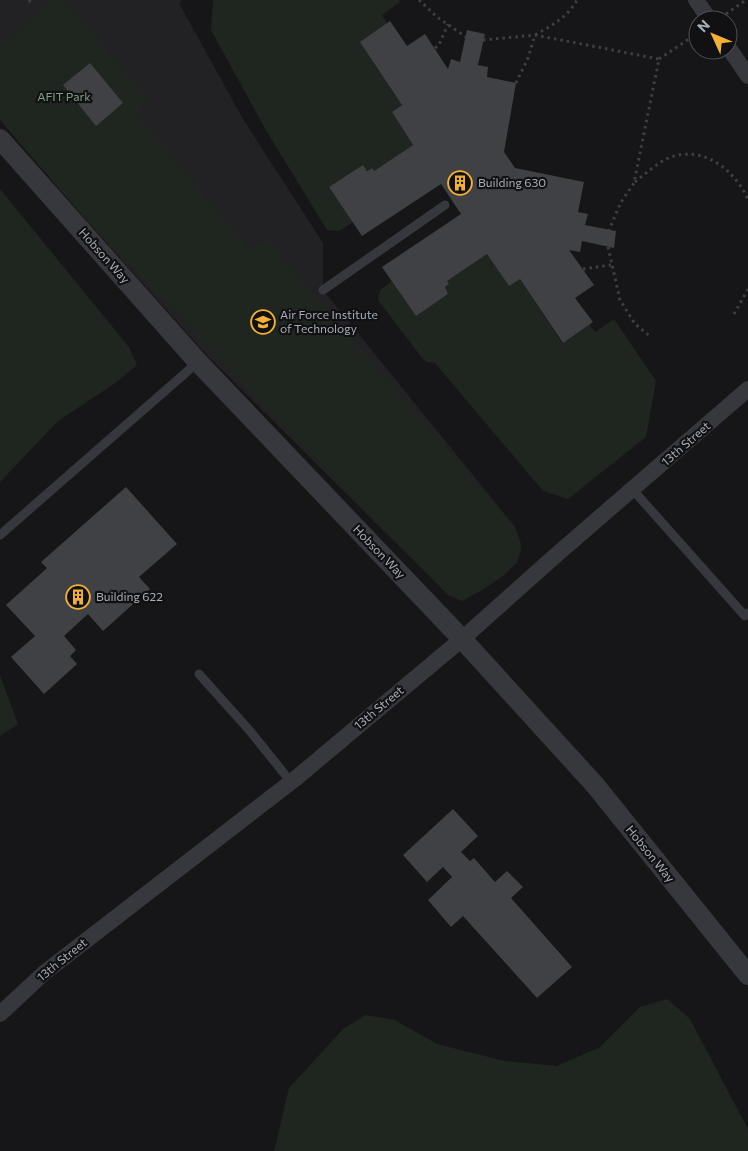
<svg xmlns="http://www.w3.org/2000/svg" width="748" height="1151" viewBox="0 0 748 1151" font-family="Commissioner,sans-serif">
<rect width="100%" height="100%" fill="#161618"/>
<path fill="#222225" d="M0,0H182L179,3L243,119L323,243V290L515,527L521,546L517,563L503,576L462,601L448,595L205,353L88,222L0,120Z"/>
<path fill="#1e261f" d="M51,0H61L68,3L148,99L137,114L250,250L266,239L515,527C516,533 521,540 521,546C522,570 481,591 462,601L448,595L88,222L0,120V46Z
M213,0H399L400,2L382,15L387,23L402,105L392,112L413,145L374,171L371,168L329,187L353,222L339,231L327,230L267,132L211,30Z
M0,189L129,347L137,365L114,384L58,421L0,482Z
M487,254L520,279L562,343L589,324L595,332L614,319L656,381L646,437L568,499L543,491L435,363L427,362L422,358L378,300L380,290L392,281L416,316L448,294L445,287L449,284L447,281Z
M0,675L18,724L0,736Z
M667,999L690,1019L748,1129V1151H274L289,1088L343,1029L366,1015L395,1020L437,1044L505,1061L557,1066L600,1047L640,1007Z"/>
<path fill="#404145" d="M390,21L407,46L425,34L448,69L451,59L460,62L467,30L485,34L478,65L488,67L487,77L516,83L504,152L515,168L584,182L578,212L588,214L585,225L616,231L614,248L582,241L580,252L569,250L594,285L575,298L593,322L563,343L520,279L509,286L487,254L447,281L449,284L445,287L448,294L416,316L382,267L461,214L441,184L362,236L329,187L363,165L367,171L372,168L374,171L413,145L392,112L402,105L360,42Z
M90,63L123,103L96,126L63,85Z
M126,487L177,544L139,577L150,589L103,631L88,614L64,636L76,650L70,656L77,664L44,694L11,657L35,636L6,605L47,568L41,562Z
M453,809L478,836L461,852L470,861L474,858L495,882L507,871L523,887L511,898L572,967L537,998L463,916L451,927L428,900L452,877L443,867L427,882L403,855Z"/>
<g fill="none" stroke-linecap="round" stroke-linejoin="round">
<path stroke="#3d3f44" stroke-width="3" stroke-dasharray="2.5 4" stroke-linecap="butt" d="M29,0L31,3
M419,0L437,17L466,37
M726,14L746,0
M483,40L535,35L659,59L634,183L621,202L609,230
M435,48L439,45L448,24
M659,59L698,33
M516,83L528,58L535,35C552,25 567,18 577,0
M635,182C645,174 655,165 666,159C701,143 735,169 748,200
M608,247L620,300L635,324L651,337
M583,269L611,265
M734,314L748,289"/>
<path stroke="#37383d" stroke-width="9" d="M323,290L445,205
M633,490L745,616L748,613
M0,535L198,362
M199,674L250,731L291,782"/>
<path stroke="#37383d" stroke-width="16" d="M696,0L710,20
M728,47L748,76
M0,1014L44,973L295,779L462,639L555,556L748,389"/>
<path stroke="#37383d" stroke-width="20" d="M0,139L198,362L462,639L595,785L748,975"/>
</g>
<defs>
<g id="building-ring" transform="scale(1.25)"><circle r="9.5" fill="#111113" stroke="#f2b134" stroke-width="1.5"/><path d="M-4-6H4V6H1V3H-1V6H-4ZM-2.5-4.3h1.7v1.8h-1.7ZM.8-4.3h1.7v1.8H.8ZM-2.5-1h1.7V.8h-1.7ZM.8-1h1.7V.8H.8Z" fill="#f2b134"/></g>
<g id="university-ring" transform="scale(1.25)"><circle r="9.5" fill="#111113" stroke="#f2b134" stroke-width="1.5"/><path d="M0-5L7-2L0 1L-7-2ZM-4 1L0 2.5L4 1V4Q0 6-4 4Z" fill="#f2b134"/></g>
</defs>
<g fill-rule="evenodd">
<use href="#building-ring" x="460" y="183"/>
<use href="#university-ring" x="263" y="322"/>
<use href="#building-ring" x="78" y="597"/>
</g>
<g text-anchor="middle" stroke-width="4.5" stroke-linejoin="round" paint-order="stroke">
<g font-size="12" fill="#7fa381" stroke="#111113">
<text x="64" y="101">AFIT Park</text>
</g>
<g font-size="12" fill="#a8adb8" stroke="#111113" text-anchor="start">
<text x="478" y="187">Building 630</text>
<text x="280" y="319">Air Force Institute<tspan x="280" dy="14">of Technology</tspan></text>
<text x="96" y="601">Building 622</text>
</g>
<g font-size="12" fill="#a8adb8" stroke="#111113">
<text transform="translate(104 256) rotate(48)" y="4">Hobson Way</text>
<text transform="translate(686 444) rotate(-41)" y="4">13th Street</text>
<text transform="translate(379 552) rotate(46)" y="4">Hobson Way</text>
<text transform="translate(379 708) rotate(-40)" y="4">13th Street</text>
<text transform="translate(650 854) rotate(51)" y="4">Hobson Way</text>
<text transform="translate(62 960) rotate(-39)" y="4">13th Street</text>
</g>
</g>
<g transform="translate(713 35) rotate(314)"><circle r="24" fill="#111113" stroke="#4d4f55"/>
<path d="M0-4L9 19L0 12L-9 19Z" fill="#f2b134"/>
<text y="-8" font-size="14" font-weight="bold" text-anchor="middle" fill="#a8adb8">N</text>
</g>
</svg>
